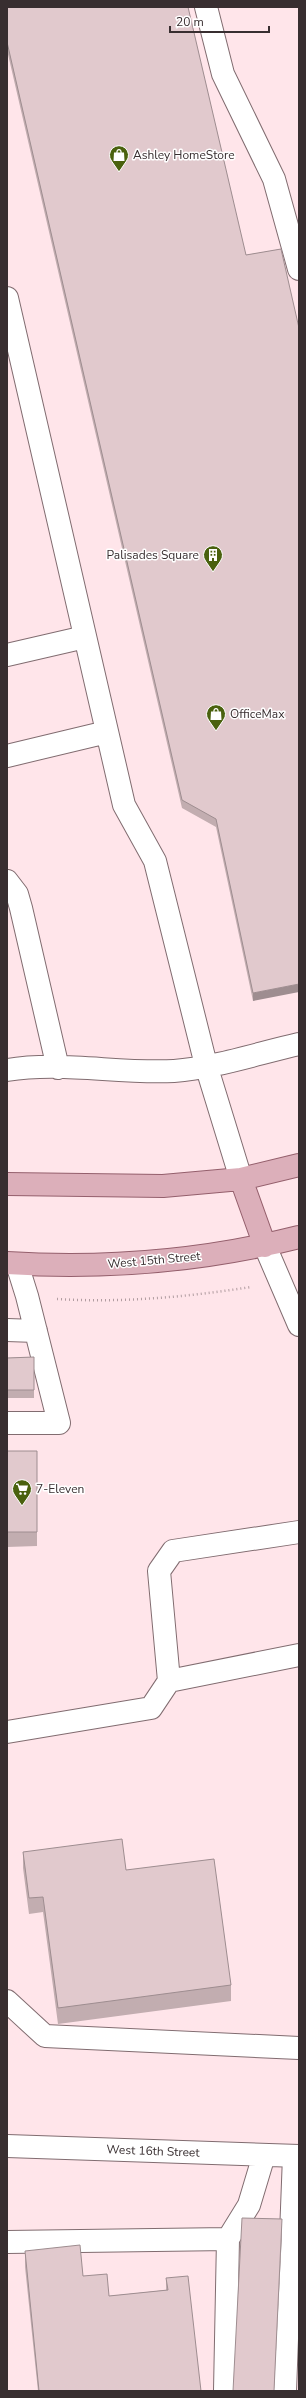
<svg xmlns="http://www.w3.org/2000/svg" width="306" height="2398" viewBox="0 0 306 2398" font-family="'Nunito Sans',sans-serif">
<rect width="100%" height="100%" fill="#ffe5ea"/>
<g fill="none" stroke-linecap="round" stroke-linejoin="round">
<g stroke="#816c70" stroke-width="24">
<path id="minor" d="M206,7L223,74L274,179L299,269
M7,298L124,805L155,861L206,1065L241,1179
M7,655L85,637
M7,756L107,732
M7,881L17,894L21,908L58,1068
M7,1070C62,1061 118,1074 174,1071C214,1068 259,1053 299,1044
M265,1246L299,1325
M7,1330L36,1331
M7,1423H59L27,1296L17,1264
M169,1681L299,1655
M7,1732L151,1708L169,1681L159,1571L173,1551L299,1532
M7,2001L45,2036L299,2048
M7,2146L299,2156
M228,2239L249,2205L264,2155
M7,2242L228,2239L225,2391
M285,2391L294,2156"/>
</g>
<g stroke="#945f6c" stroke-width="24">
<path id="major" d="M241,1179L265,1246
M7,1184L163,1186L241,1179L299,1165
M7,1263C105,1269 204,1261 299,1237"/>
</g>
<path stroke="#b09ca0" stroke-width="2.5" stroke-dasharray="1 3" stroke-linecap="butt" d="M57,1299C123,1303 186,1297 251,1287"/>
<use href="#minor" stroke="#fff" stroke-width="22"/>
<use href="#major" stroke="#dcafba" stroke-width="22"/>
</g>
<path fill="#c2adb0" d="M7,7L246,255L281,249L253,1001L216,827L182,808L7,50Z
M34,1357V1398H7V1358Z
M7,1451H37V1546L7,1547Z
M23,1852L126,1870L231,1985V2001L58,2024L43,1912L29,1914L23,1868Z
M25,2251L83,2276L109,2296L166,2290V2278L201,2391H38L25,2267Z"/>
<path fill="#9e8d90" d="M299,984V992L253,1001V993Z
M282,2219V2234L274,2391Z"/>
<path fill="#e1c9cd" stroke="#9e8d90" d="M7,7H188L246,255L281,249L299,328V984L253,993L216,819L182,800L7,42Z
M34,1357V1390H7V1358Z
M7,1451H37V1532H7Z
M122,1839L126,1870L214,1859L231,1985L58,2008L43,1897L29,1898L23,1852Z
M242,2218L282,2219L274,2391H233Z
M80,2245L83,2276L107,2274L109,2296L168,2290L166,2278L188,2276L201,2391H39L25,2251Z"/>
<defs>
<g id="shop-pin" transform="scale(1)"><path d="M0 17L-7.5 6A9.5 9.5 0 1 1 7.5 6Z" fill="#4a610e" stroke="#fff"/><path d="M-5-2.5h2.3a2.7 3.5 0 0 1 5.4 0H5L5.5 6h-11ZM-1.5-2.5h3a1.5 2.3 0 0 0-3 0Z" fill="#fff"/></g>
<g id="building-pin" transform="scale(1)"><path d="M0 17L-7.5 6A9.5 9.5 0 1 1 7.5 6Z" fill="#4a610e" stroke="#fff"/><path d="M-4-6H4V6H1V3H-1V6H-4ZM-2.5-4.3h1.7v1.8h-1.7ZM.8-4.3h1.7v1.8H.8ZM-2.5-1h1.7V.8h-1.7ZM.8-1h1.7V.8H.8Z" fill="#fff"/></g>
<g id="supermarket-pin" transform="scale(1)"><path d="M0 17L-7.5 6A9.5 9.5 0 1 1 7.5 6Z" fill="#4a610e" stroke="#fff"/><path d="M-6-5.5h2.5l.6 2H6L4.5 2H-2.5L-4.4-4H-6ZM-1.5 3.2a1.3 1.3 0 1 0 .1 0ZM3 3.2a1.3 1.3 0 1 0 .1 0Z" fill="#fff"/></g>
</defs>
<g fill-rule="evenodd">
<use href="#shop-pin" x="119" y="155"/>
<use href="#building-pin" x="213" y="555"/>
<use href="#shop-pin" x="216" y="714"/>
<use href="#supermarket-pin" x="22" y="1489"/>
</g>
<g text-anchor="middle" stroke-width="3" stroke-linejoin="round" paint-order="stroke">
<g font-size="12" fill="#382e30" stroke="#fff" text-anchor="start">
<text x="133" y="159">Ashley HomeStore</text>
<text x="199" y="559" text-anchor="end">Palisades Square</text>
<text x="230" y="718">OfficeMax</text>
<text x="36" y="1493">7-Eleven</text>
</g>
<g font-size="12" fill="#382e30" stroke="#fff">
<text transform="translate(154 1260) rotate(-5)" y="4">West 15th Street</text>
<text transform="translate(153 2151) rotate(2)" y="4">West 16th Street</text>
</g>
</g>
<rect width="306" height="2398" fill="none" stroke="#382e30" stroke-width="16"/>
<path d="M170 26v6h99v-6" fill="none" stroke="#382e30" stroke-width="2"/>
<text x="176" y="26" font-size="12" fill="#382e30" stroke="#ffffff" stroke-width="3" paint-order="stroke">20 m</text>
</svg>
